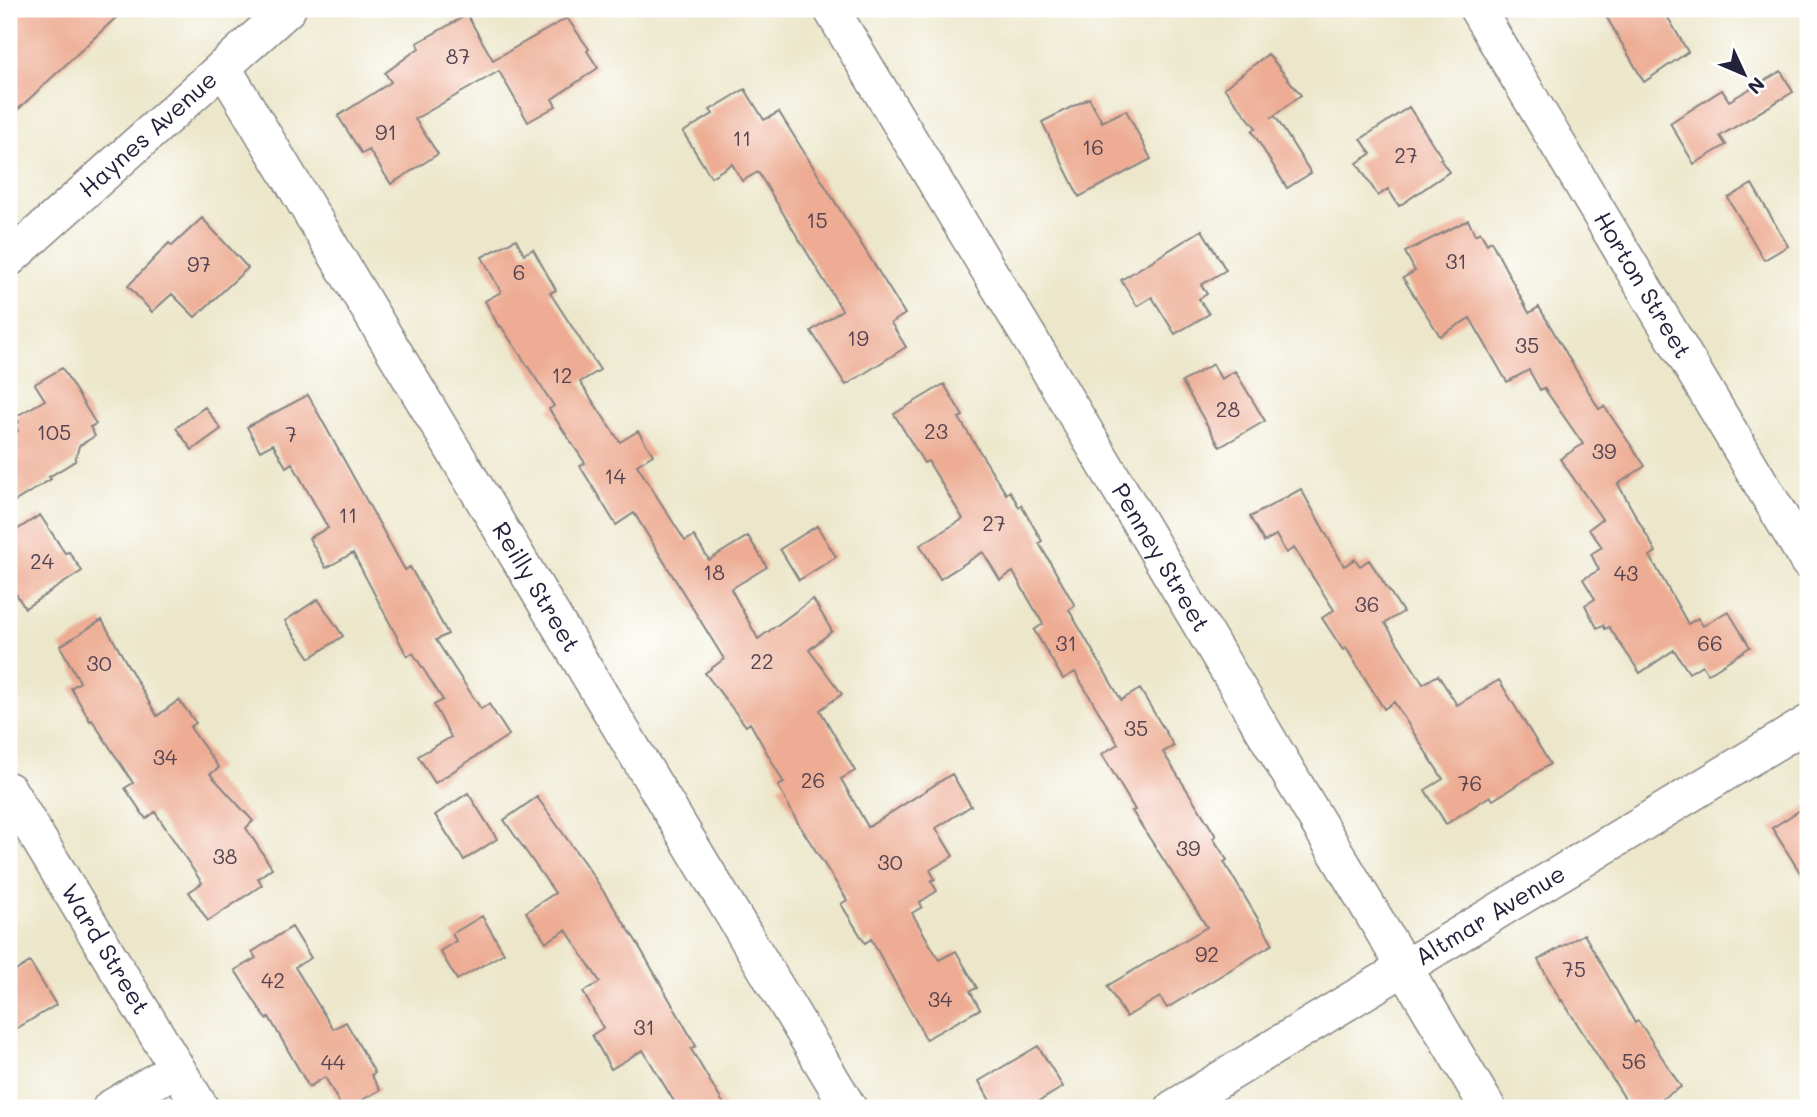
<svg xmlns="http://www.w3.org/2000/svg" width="1817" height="1117" viewBox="0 0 1817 1117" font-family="Mali,sans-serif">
<rect width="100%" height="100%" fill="#fff"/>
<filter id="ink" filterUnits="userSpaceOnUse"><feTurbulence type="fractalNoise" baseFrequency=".0143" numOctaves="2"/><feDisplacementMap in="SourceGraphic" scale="14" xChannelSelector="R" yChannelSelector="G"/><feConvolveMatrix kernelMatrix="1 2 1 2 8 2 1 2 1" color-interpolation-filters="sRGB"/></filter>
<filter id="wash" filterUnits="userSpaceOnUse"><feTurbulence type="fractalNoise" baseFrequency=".00686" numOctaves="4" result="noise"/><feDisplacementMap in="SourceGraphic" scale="28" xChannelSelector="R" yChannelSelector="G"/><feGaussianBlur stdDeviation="1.57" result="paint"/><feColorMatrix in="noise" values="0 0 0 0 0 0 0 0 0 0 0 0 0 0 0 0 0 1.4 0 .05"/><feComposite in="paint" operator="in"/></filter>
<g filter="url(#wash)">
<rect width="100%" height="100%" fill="#ece7cb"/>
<g id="blocks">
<path fill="#edac93" d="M9,9H125L9,118Z
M1602,9H1663L1688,52L1644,82Z
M467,15L493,60L567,18L589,49L587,51L598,68L552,99L556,106L528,122L499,71L415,119L438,154L391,184L369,150L362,154L338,116L391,82L385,73L419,48L417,43Z
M1268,54L1301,95L1271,118L1275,116L1311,173L1287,188L1252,131L1256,128L1224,88Z
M1781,71L1793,92L1720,136L1726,145L1694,164L1670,123L1722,90L1729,101Z
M745,89L764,120L779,112L905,314L891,323L906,347L846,385L811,331L842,310L758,172L742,181L732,164L711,177L683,132L713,114L710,110Z
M1089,98L1102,122L1126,110L1151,159L1079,197L1042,122Z
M1409,107L1442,158L1440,159L1449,172L1399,206L1388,189L1378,196L1357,163L1371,154L1361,139Z
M1752,184L1788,246L1764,260L1728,198Z
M202,218L248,268L195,317L172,294L152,312L128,286L169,243L172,246Z
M1468,220L1475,235L1480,232L1487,244L1491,241L1529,313L1539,307L1599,409L1604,406L1645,466L1618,484L1656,552L1650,556L1688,624L1698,618L1703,626L1728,611L1750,647L1708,674L1702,665L1689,673L1674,650L1640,673L1609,627L1605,629L1603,625L1597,628L1585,605L1595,599L1583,579L1599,570L1591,554L1602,547L1589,529L1602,519L1560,459L1583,444L1544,388L1540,390L1529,370L1507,382L1470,318L1440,336L1403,278L1415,271L1405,252Z
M1202,230L1226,270L1201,285L1207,294L1199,299L1209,314L1175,334L1152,297L1137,306L1121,280Z
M516,239L524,254L533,249L556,290L550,293L600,370L580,382L620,442L638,431L653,455L637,465L685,541L694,536L709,560L748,536L767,567L731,589L758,639L813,599L832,631L809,650L842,694L820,710L855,771L841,779L868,827L952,774L971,806L936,828L953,856L930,870L935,879L931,881L937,891L920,902L922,907L912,913L939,960L956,951L977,988L970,991L980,1009L926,1039L871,939L865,943L841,904L847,900L798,823L778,786L784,783L750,723L746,726L705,673L724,659L634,513L616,525L580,466L585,463L549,409L554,406L501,326L499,327L485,301L501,292L482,257Z
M1213,364L1221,379L1235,371L1265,421L1220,447L1182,382Z
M62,368L96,424L90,427L95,436L79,446L75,461L49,477L51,479L9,505V437L18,431L15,425L19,422L15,417L45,400L35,384Z
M944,384L963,416L959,418L1006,494L1010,491L1019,507L1021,505L1042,541L1039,543L1075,606L1069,610L1121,700L1140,689L1174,746L1163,752L1216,836L1213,838L1227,860L1224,862L1273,944L1167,1008L1160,997L1126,1017L1107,986L1207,927L1132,811L1135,810L1102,754L1118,744L1075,672L1063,679L1034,630L1043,624L1013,572L1000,580L983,552L940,579L920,545L963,519L928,461L924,463L894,414Z
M308,395L405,570L410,567L448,634L436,640L481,709L489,704L509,735L435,783L418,756L451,737L434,705L443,700L413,653L407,656L353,553L326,568L309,538L328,528L292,463L286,467L273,444L260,451L247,427Z
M205,407L221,429L192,450L176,428Z
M1301,489L1344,566L1355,559L1360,566L1369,560L1403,612L1385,623L1423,684L1438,675L1457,705L1499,680L1550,764L1493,800L1490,796L1446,824L1425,790L1443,779L1394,702L1384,709L1346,648L1343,650L1322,618L1334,610L1294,548L1286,553L1276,535L1264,542L1250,517Z
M40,515L65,553L69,552L82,571L25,608L9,583V535Z
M817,526L836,557L799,580L780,549Z
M318,599L343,636L310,658L285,621Z
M102,620L157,716L179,700L196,723L190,727L219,768L210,774L253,821L246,828L272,868L258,878L262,885L208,921L189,892L202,883L155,812L146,819L125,788L133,783L92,720L90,721L71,688L80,682L60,646Z
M468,793L497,839L464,860L435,815Z
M537,797L590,871L636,941L696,1046L691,1049L726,1108H678L643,1050L611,1069L592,1035L603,1028L583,992L600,982L566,930L546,942L526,912L555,893L504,820Z
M1808,805V885L1772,828Z
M482,916L504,953L457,980L440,951L456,941L452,934Z
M292,927L311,958L295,967L333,1029L346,1022L375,1073L371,1075L380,1090L348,1108H342L325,1077L309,1087L269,1017L266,1019L235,970L256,958L252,952Z
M1584,934L1635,1023L1638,1021L1644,1029L1681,1087L1647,1108H1631L1562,1000L1561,1001L1538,960Z
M30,962L56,1005L9,1033V975Z
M1038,1046L1063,1087L1028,1108H994L979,1081Z"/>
</g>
</g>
<g filter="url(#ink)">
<use href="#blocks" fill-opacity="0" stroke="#878483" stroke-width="2"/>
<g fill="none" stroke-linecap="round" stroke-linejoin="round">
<g stroke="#878483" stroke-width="38">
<g id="minor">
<path id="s1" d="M831,9L1041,357L1488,1108"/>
<path id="s2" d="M1477,9L1808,562"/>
<path id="s3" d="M223,67L849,1108"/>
<path id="s4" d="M9,259L288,9"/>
<path id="s5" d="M9,790L201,1108"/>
<path d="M110,1108L177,1068"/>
<path id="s6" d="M1173,1108L1808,723"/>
</g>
</g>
<use href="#minor" stroke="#fff" stroke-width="35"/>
</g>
</g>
<g text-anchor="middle" stroke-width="7" stroke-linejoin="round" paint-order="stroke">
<g font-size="21" fill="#554451">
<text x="458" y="64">87</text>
<text x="386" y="140">91</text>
<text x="742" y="146">11</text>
<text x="1093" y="155">16</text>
<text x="1406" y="163">27</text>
<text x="817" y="228">15</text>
<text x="1456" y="269">31</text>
<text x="199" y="272">97</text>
<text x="519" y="280">6</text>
<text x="858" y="346">19</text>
<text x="1527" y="353">35</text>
<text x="562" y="383">12</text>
<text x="1228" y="417">28</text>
<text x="936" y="439">23</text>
<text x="54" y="440">105</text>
<text x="291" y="442">7</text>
<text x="1604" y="459">39</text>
<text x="615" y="484">14</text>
<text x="348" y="523">11</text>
<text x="994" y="531">27</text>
<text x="42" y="569">24</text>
<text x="714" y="580">18</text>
<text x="1626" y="581">43</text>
<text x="1367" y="612">36</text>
<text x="1066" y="651">31</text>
<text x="1710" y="651">66</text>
<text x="762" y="669">22</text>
<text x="99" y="671">30</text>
<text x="1136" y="736">35</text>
<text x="165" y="765">34</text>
<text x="813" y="788">26</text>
<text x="1470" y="791">76</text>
<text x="1188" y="856">39</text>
<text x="225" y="864">38</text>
<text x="890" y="870">30</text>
<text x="1207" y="962">92</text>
<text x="1574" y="977">75</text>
<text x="273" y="988">42</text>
<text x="940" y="1007">34</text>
<text x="644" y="1035">31</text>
<text x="1634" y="1069">56</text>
<text x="333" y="1070">44</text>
</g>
<g font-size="24" fill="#22223b" stroke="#fff">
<text dy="8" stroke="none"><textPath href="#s4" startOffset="187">Haynes Avenue</textPath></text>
<text dy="8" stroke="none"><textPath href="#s2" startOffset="322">Horton Street</textPath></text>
<text dy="8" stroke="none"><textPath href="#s1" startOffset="640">Penney Street</textPath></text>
<text dy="8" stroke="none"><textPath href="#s3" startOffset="607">Reilly Street</textPath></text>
<text dy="8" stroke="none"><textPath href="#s6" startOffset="371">Altmar Avenue</textPath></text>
<text dy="8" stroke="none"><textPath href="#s5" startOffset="186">Ward Street</textPath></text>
</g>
</g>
<rect width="1817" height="1117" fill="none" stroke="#fff" stroke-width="35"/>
<g transform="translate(1744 74) rotate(134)" stroke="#ffffff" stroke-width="5" paint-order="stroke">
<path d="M0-5L12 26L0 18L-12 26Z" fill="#22223b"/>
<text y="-10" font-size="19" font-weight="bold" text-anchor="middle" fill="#22223b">N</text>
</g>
</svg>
